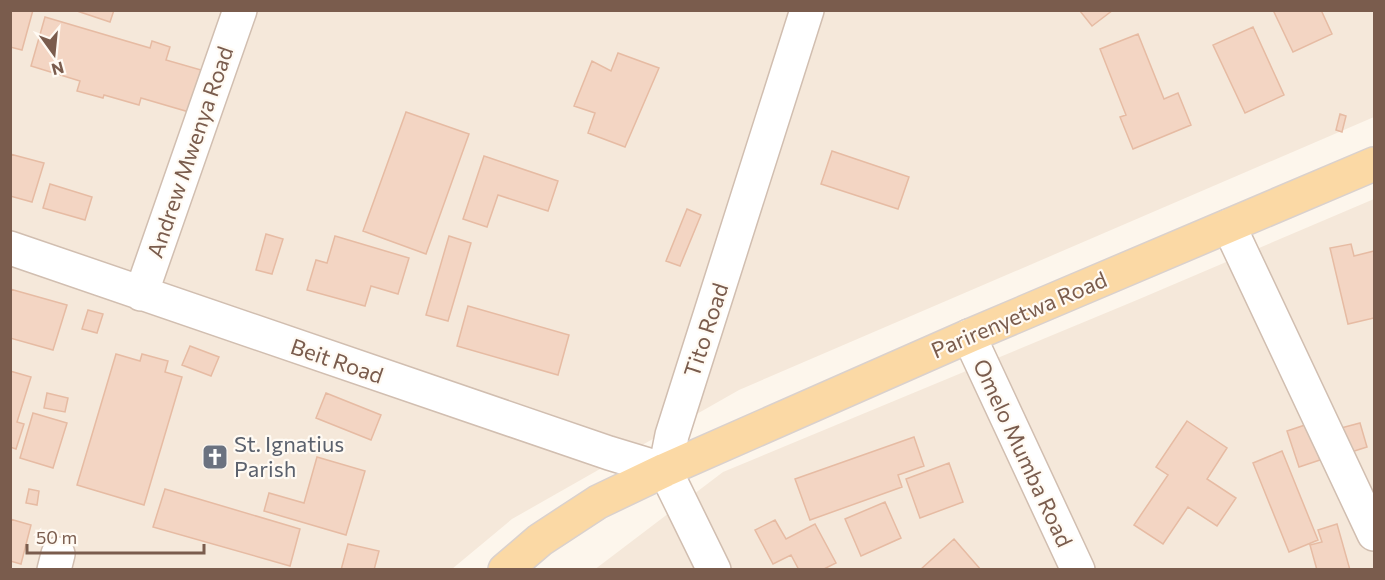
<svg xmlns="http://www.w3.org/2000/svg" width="1385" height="580" viewBox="0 0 1385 580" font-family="Commissioner,sans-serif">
<rect width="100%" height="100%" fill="#fdf6ec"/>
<path fill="#f5e8da" d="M10,11H1374V117L739,390L512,519L452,569H11Z
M1374,199V569L594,570L723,472L1137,300Z"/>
<path fill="#f3d5c3" stroke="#e6bba3" stroke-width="1.5" d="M10,10H33L22,50L10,47Z
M74,10H114L110,22Z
M1081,10H1113L1092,26L1080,11Z
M1277,10H1321L1332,34L1293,52L1274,12Z
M45,17L150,48L152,41L170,47L166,60L201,70L189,112L141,98L139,105L104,95L103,98L77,91L80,81L31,66Z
M1253,27L1284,95L1245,113L1213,45Z
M1138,34L1164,99L1178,93L1191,125L1133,149L1120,117L1126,115L1100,49Z
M618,53L659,68L625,147L588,133L595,113L574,106L592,61L611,71Z
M406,112L469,134L426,254L363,231Z
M1340,114L1346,116L1342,132L1336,130Z
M832,151L909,177L898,209L821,184Z
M10,154L44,163L32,202L10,196Z
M484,156L558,181L548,211L498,195L487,227L463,219Z
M50,184L92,197L85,220L43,208Z
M687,209L701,215L680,266L666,261Z
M266,234L283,239L272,274L256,270Z
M335,236L409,258L398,294L371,286L365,306L307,290L316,260L327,263Z
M449,236L471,243L448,321L426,315Z
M1351,244L1354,256L1374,251V318L1348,324L1330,248Z
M10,289L67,305L53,350L10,338Z
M468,306L569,335L558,375L457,346Z
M88,310L103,314L97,333L82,329Z
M190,346L219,357L211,376L182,365Z
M116,354L140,361L142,354L168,361L165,372L182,377L144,505L77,485Z
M10,371L31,377L17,422L24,424L16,449L10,447Z
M47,393L68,398L65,412L44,408Z
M326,393L381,415L371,440L316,418Z
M33,413L67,423L53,468L20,458Z
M1187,421L1227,448L1207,479L1236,498L1217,526L1188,507L1163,544L1134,525L1168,475L1156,467Z
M1360,423L1367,447L1348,453L1341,428Z
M1308,424L1320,460L1299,467L1287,431Z
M914,437L924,466L898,475L902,487L810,520L795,479Z
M1282,451L1318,540L1289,552L1253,463Z
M317,457L365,471L346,535L264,511L269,493L304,503Z
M949,463L963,502L920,518L906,479Z
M29,489L39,491L37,505L26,503Z
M165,489L300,529L290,566L153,527Z
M885,502L901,538L861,556L845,519Z
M10,519L31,525L21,564L10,561Z
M775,520L786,539L815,524L836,563L822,570H799L791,555L773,564L755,530Z
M1337,524L1350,570H1317L1310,545L1322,542L1318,530Z
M954,539L981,570H920Z
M348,544L379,551L374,570H341Z"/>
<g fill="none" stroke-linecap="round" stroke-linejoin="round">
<g stroke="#d1beb0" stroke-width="36">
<path id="minor" d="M1229,226L1374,534
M10,248L609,453L665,470
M141,294L240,10
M969,336L1078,570
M665,470L672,435L807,10
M665,470L714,570
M54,570L58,554"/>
</g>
<g stroke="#dad1cd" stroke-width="36">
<path id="major" d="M505,570L540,540L598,502L665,470L969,336L1374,164"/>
</g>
<use href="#minor" stroke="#fff" stroke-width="33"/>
<use href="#major" stroke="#fbd9a5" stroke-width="33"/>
</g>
<defs>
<g id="church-square" transform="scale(1.35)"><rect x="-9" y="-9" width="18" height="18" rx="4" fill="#6b7280" stroke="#fffaf3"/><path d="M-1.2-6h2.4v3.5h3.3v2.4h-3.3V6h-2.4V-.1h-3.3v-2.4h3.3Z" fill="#fff"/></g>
</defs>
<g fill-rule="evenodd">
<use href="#church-square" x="215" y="457"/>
</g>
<g text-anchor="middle" stroke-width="4.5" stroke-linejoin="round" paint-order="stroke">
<g font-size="22" fill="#7a5c4d" stroke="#fffaf3">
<text transform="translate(190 152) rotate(-71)" y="8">Andrew Mwenya Road</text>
<text transform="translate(1019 315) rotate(-23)" y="8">Parirenyetwa Road</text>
<text transform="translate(706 330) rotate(-72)" y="8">Tito Road</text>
<text transform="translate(337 361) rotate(19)" y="8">Beit Road</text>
<text transform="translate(1023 453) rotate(65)" y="8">Omelo Mumba Road</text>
</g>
<g font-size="22" fill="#5b616d" stroke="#fffaf3" text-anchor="start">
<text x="234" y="452">St. Ignatius<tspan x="234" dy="25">Parish</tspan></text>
</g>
</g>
<rect width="1385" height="580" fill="none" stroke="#7a5c4d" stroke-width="24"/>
<g transform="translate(54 54) rotate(165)" stroke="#fffaf3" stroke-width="4.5" paint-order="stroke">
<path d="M0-4.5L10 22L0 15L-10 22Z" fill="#7a5c4d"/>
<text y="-9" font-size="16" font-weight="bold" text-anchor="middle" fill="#7a5c4d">N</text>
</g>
<path d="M27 544v9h177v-9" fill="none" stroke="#7a5c4d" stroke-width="3"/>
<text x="36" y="544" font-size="18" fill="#7a5c4d" stroke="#fffaf3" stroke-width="4.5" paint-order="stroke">50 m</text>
</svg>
